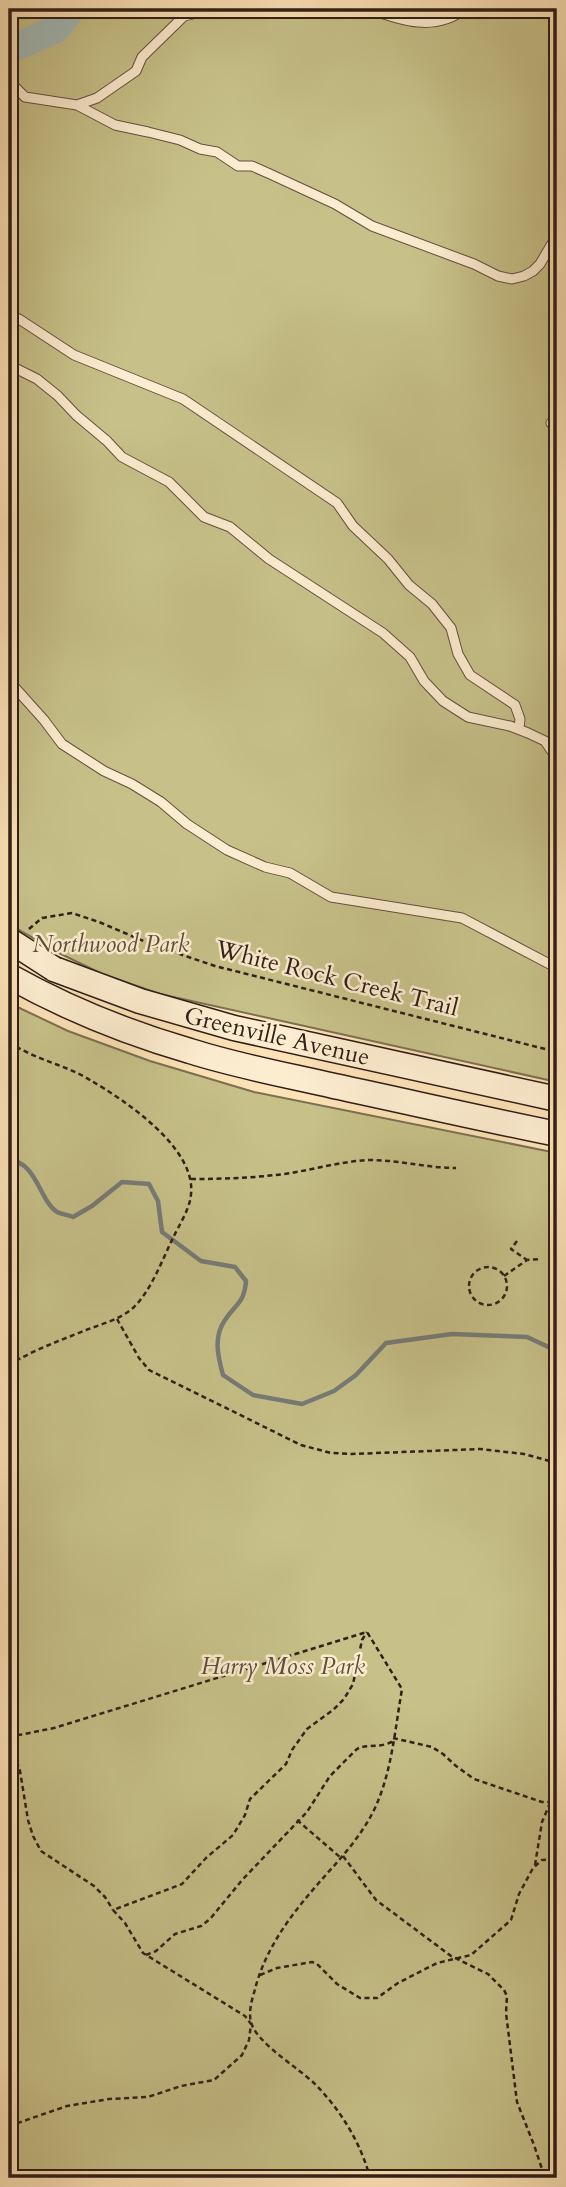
<svg xmlns="http://www.w3.org/2000/svg" width="566" height="2187" viewBox="0 0 566 2187" font-family="Cardo,serif">
<rect width="100%" height="100%" fill="#fce3b7"/>
<filter id="stains"><feTurbulence type="fractalNoise" baseFrequency=".00286" numOctaves="4"/><feColorMatrix values="0 0 0 0 .2 0 0 0 0 .09 0 0 0 0 .02 0 0 0 .5 -.17"/></filter>
<radialGradient id="worn" r=".72"><stop offset=".6" stop-color="#630" stop-opacity="0"/><stop offset="1" stop-color="#630" stop-opacity=".3"/></radialGradient>
<path fill="#c7c189" stroke="#7c7050" stroke-width="2" d="M9,9H557V1082L160,994L102,974L61,954L9,924Z
M9,1003L68,1031L150,1061L254,1092L557,1153V2178H9Z"/>
<g fill="none" stroke-linecap="round" stroke-linejoin="round">
<path stroke="#767c78" stroke-width="4.5" d="M9,1160C37,1162 39,1200 57,1212C61,1214 68,1215 73,1217L92,1206L122,1182L149,1184L158,1201L162,1232L201,1261L235,1267L246,1281C244,1304 236,1303 225,1320C213,1337 218,1357 223,1375L253,1395L302,1404L334,1391L356,1375L386,1343L452,1334L527,1337L557,1351"/>
<path stroke="#a4bbb9" stroke-width="28" d="M9,50L56,29L72,9"/>
<g stroke="#634f3f" stroke-width="11">
<path id="lane" d="M266,9H284
M370,9C402,21 435,32 465,9
M9,81L25,97L77,105L97,98L136,71L142,57L184,16L205,11L252,9
M77,105L115,125L148,132L180,140L200,149L217,152L238,166H252L270,174L335,204L372,226L474,264L498,276L512,279L524,276L533,271L540,264L557,235
M9,316L19,319L74,355L183,399L337,503L353,526L388,559L409,585L432,604L451,628L458,654L470,675L515,705L520,719L519,729
M9,365L37,379L58,396L76,415L107,441L122,457L169,482L204,517L230,527L269,559L383,633L410,657L424,681L443,701L468,717L510,726L528,733L545,741L557,759
M551,423L557,428
M9,681L44,720L62,744L104,771L132,784L161,802L187,824L227,850L265,867L290,873L331,897L462,918L557,968"/>
</g>
<g stroke="#301e17" stroke-width="27">
<path id="secondary" d="M54,969L140,1001L234,1028L557,1099
M9,976C66,1008 128,1033 190,1051C237,1066 286,1075 334,1086C409,1102 483,1119 557,1134"/>
</g>
<path stroke="#301e17" stroke-width="2.5" stroke-dasharray="5 3.5" stroke-linecap="butt" d="M29,929L42,918L72,913L99,922L153,945L215,966L557,1052
M9,1042C35,1060 64,1064 90,1080C126,1101 196,1148 191,1194C190,1209 179,1225 173,1238C162,1260 152,1289 134,1307C121,1319 102,1324 86,1330C59,1341 33,1350 9,1365
M191,1179C222,1179 253,1178 284,1174C313,1170 341,1161 370,1160C399,1160 427,1168 456,1168
M517,1241L511,1249L527,1260
M469 1286a19 19 0 1 1 38 0a19 19 0 1 1-38 0Z
M504,1276L527,1260L541,1259
M117,1319L139,1358L149,1370L301,1445L331,1453L352,1454L480,1449L524,1454L557,1463
M9,1737L54,1728L367,1632L402,1689C395,1729 392,1771 375,1808C364,1831 348,1850 332,1868C298,1906 266,1943 254,1993C251,2002 248,2016 252,2025C259,2044 298,2068 314,2083C340,2109 361,2143 370,2178
M9,1737L20,1771L28,1820L33,1836L41,1851L94,1886L105,1897L113,1910
M393,1738L432,1747L443,1754L456,1766L474,1779L542,1802H549L557,1797
M297,1820L341,1858
M343,1856L376,1900L451,1956L488,1974L504,1990L507,1996L506,2013L517,2102L534,2145L545,2178
M535,1865L542,1822L551,1801
M146,1955L156,1951L175,1934L201,1926L210,1919L243,1879L307,1812L330,1776L357,1749C368,1743 380,1749 393,1741
M260,1975L277,1968L312,1962L317,1964L337,1984L360,1998H377L398,1983L437,1963L471,1955L511,1920L519,1894L533,1868L542,1860L557,1859
M9,2126L67,2106L109,2099L148,2097L181,2086L214,2080L242,2055L249,2040L251,2024L245,2016L143,1953L125,1923L113,1910L182,1884L206,1858L233,1835L245,1815L250,1799L286,1764L292,1750L307,1729L333,1710L344,1699L353,1684L362,1640L367,1632"/>
<use href="#lane" stroke="#fdedd0" stroke-width="9"/>
<use href="#secondary" stroke="#fdedd0" stroke-width="24"/>
<g stroke="#301e17" stroke-width="27" stroke-linecap="butt">
<path id="secondary-bridge" d="M9,940L54,969"/>
</g>
<use href="#secondary-bridge" stroke="#fdedd0" stroke-width="24"/>
</g>
<g text-anchor="middle" stroke-width="5" stroke-linejoin="round" paint-order="stroke">
<g font-size="24" font-style="italic" fill="#5d4f39" stroke="#fdedd0">
<text x="111" y="952">Northwood Park</text>
<text x="283" y="1674">Harry Moss Park</text>
</g>
<g font-size="24" fill="#301e17" stroke="#fdedd0">
<text transform="translate(337 978) rotate(14)" y="8">White Rock Creek Trail</text>
<text transform="translate(277 1036) rotate(13)" y="8">Greenville Avenue</text>
</g>
</g>
<rect width="566" height="2187" fill="none" stroke="#fce3b7" stroke-width="35"/>
<rect x="10" y="10" width="545" height="2166" fill="none" stroke="#301e17" stroke-width="3.5"/>
<rect x="18" y="18" width="531" height="2152" fill="none" stroke="#301e17" stroke-width="2"/>
<rect width="100%" height="100%" filter="url(#stains)"/>
<rect width="100%" height="100%" fill="url(#worn)"/>
</svg>
